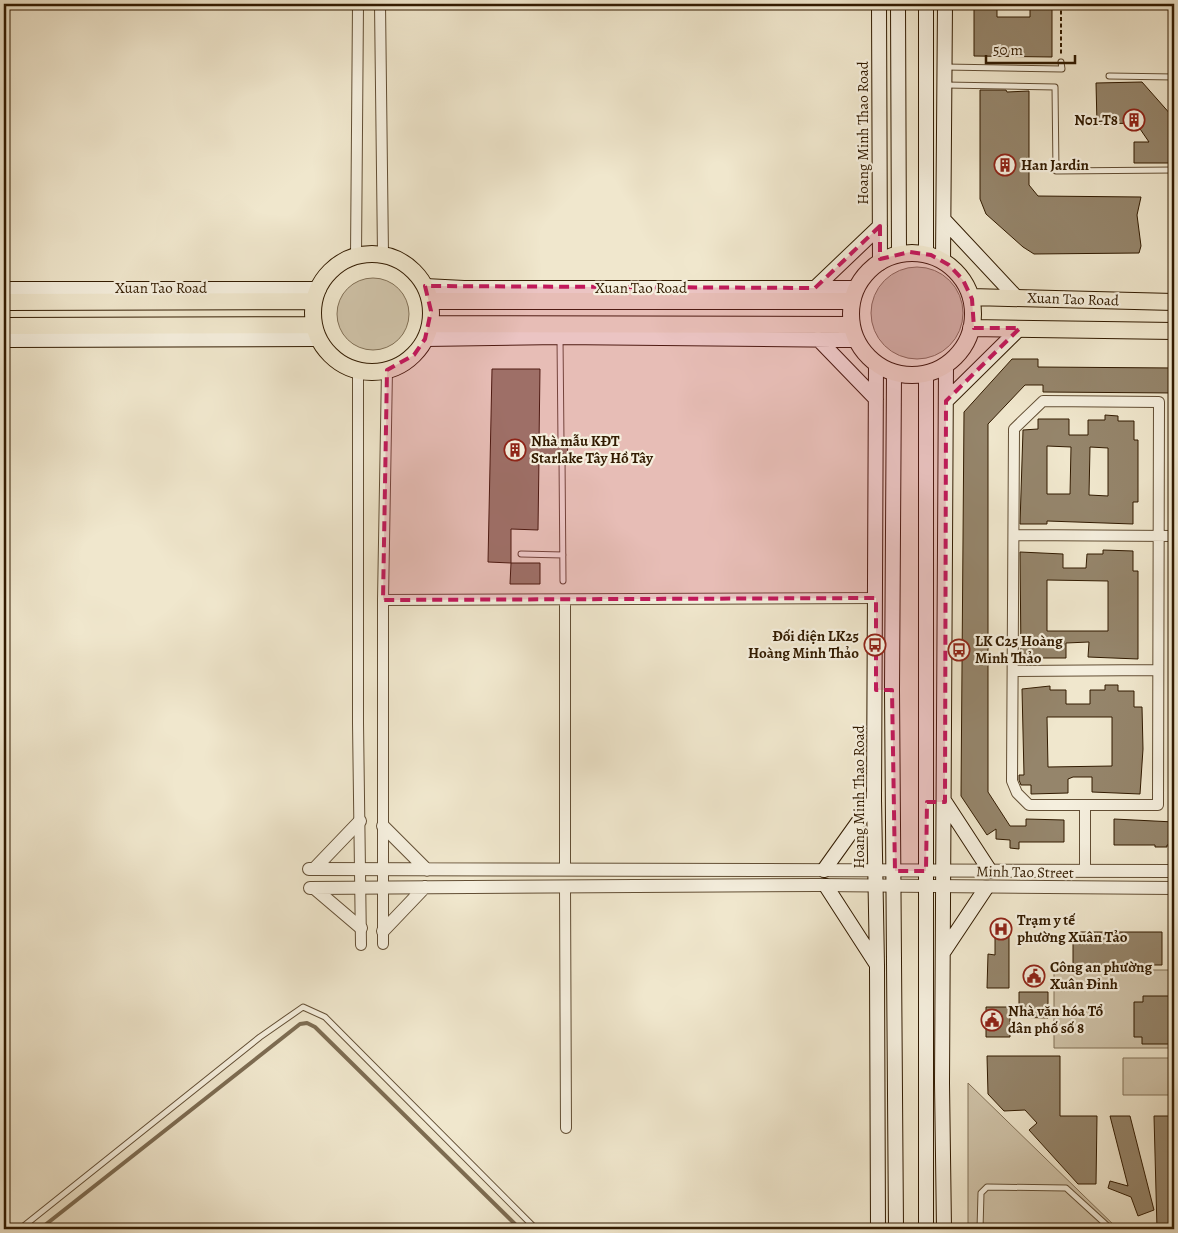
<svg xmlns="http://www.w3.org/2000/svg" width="1178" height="1233" viewBox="0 0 1178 1233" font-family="Alegreya,serif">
<rect width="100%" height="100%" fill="#f0e7cd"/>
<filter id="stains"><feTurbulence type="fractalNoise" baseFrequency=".004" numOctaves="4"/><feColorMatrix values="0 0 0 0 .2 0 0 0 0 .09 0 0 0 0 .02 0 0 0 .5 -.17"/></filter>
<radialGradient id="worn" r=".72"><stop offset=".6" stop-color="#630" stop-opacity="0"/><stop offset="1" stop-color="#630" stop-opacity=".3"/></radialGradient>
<path fill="#d0c4aa" stroke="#817056" d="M871 313a46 46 0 1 1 92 0a46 46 0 1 1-92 0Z
M337 314a36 36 0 1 1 72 0a36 36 0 1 1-72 0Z
M1054,970H1174V1048H1054Z
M1123,1058H1174V1095H1123Z
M968,1083L1118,1229H968Z"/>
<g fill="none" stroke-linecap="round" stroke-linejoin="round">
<path stroke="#7d6c52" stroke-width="4" d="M40,1229L300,1024L307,1023L315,1027L520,1229"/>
</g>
<path fill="#95856b" stroke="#321b01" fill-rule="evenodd" d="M974,4H997V17H1030V4H1052V57L974,56Z
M1142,82L1172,116V163H1134V142H1149L1136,123L1097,124L1096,83Z
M980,90H1006L1007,92L1029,91V185L1038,196L1141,197L1137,215L1141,246L1139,253L1034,254L1023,247L986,214L980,199Z
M1012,359H1038V367L1174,368V393L1043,392V385H1025L988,424V792L1010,826H1026V819L1064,820V842H1019V849L1010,848V840L996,839V829L987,835L961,796L964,412Z
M492,369H540L539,443H557L561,447L568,443L567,457L562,453L558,457H539L538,530L511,529V563L488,562Z
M1105,415L1118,416V421H1134V440H1138V502H1133V524L1047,521V524H1020L1023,430L1038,429V419H1069V435H1088V420H1105ZM1047,446L1071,447L1070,494H1047ZM1090,447L1108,448V496L1089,495Z
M1103,550L1133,551V571H1138V659L1088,657L1089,642L1066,643V658H1021L1020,552L1063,554V568H1086L1087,554H1103ZM1047,580L1108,581V631H1047Z
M511,563H540V584H510Z
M1105,685H1118V691H1134V707H1142L1143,749L1140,794L1092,792V777H1073L1068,779V793L1031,794V785H1021L1019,780V775H1024L1022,689L1050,686V690H1066V704H1090V690H1105ZM1047,717H1112V766L1048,767Z
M1114,819L1174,822V845H1167V847H1155V845H1114Z
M995,924H1009V988H987L988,954L995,955Z
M1073,932H1162V965H1073Z
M1019,992H1048V1018L1010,1017V1037H986V1007H1019Z
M1143,996H1174V1044H1142V1037H1134V1002H1143Z
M987,1056H1060V1116H1097L1096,1184H1078L1029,1130L1037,1123L1025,1110L1004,1111L988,1094Z
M1110,1116H1130L1154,1210L1138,1216L1131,1197L1108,1188L1110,1181L1128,1186Z
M1154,1116H1174V1229H1157Z"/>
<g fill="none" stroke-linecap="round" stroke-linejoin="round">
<g stroke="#624e34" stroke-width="7">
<path id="service" d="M945,67L1062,69L1061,62
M1109,76L1174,77
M945,85L1055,87L1056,171L1174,170
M560,338L561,443
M562,457L563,581
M521,554L563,555
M20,1229L260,1037L303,1007L325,1017L536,1229
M980,1229L981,1193L987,1187L1066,1188L1111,1229"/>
</g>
<g stroke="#624e34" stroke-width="12">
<path id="minor" d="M380,4L383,255
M356,256L358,4
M358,371V723L361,945
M1043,401L1159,402L1158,805H1029L1017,793L1012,781L1014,429Z
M1014,535L1174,536
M383,600L876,598
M565,601V870
M1013,671L1158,670
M1085,806V870
M565,887L566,1128
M383,944V600L387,370"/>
</g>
<g stroke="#624e34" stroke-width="14">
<path id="tertiary" d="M383,826L427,870
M309,869L1174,871
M314,869L360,821
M310,888L817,885L1174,888
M314,888L361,928
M383,931L425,887"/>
</g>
<g stroke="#321b01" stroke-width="16">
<path id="secondary" d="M879,4L880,263
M898,4L899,255
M944,220L1016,297
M926,255V4
M943,262L945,4
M425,286L464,288H857
M815,288L880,226
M4,289H319
M425,339L560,337L856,340
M818,339L876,399
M4,340L317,339
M876,364L874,800L877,966L878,1229
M894,374L892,690L896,1229
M926,374V1229
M946,401L1020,328
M945,802L990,871
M824,870L874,800
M826,886L877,965
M944,951L986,888
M944,1229L942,1083L946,365"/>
</g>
<g stroke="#321b01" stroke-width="18">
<path id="primary" d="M851 314a61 61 0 1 1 122 0a61 61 0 1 1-122 0Z
M313 313a59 59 0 1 1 118 0a59 59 0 1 1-118 0Z
M971,297L1174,302
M430,301H852
M4,302L314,301
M430,324L852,325
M4,326L313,325
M971,328L1174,331"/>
</g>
<path stroke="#321b01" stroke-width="2" stroke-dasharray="4 2.5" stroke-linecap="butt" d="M1061,4V54"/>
<use href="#service" stroke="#f5efde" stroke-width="5"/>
<use href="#minor" stroke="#f5efde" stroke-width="10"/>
<use href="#tertiary" stroke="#f5efde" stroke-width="12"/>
<use href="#secondary" stroke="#f5efde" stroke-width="14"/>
<use href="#primary" stroke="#f0e7cd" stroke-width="16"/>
</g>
<path fill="#c2185b" fill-opacity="0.2" stroke="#c2185b" stroke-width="4" stroke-dasharray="10 6" stroke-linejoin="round" d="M880,226V259L910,252L931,255L949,265L963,280L972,299L974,328H1020L946,401L945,802H927L926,871H895L892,690H876V598L383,600L387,370L414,355L425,339L431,311L425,286L815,288Z"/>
<defs>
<g id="building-ring" transform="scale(1.125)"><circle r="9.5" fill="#f5efde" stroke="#8f2418" stroke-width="1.5"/><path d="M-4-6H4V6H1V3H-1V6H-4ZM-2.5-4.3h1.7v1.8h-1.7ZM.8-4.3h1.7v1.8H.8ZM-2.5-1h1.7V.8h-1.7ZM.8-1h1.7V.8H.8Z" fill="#8f2418"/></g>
<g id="bus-ring" transform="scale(1.125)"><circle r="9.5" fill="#f5efde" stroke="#8f2418" stroke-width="1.5"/><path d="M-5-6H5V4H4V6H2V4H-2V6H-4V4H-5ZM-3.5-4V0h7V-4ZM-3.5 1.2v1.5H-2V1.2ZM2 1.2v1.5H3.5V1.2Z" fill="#8f2418"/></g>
<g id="hospital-ring" transform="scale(1.125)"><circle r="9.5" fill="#f5efde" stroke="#8f2418" stroke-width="1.5"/><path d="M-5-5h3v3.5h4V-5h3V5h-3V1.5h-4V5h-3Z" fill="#8f2418"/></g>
<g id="civic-ring" transform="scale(1.125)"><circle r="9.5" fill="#f5efde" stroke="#8f2418" stroke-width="1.5"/><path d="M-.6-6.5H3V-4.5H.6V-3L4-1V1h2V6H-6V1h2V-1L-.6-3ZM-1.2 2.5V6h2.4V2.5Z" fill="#8f2418"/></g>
</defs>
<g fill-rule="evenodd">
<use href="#building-ring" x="1134" y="120"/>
<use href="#building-ring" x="1005" y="165"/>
<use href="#building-ring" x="515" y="450"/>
<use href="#bus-ring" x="875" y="645"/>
<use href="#bus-ring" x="959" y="650"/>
<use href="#hospital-ring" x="1001" y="929"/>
<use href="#civic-ring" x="1034" y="976"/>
<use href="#civic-ring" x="992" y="1020"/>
</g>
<g text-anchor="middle" stroke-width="4.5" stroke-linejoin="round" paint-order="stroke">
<g font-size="15" font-weight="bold" fill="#321b01" stroke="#f5efde" text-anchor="start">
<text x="1118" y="125" text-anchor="end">N01-T8</text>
<text x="1021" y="170">Han Jardin</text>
<text x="531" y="446">Nhà mẫu KĐT<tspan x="531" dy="17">Starlake Tây Hồ Tây</tspan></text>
<text x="859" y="641" text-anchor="end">Đối diện LK25<tspan x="859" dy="17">Hoàng Minh Thảo</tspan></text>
<text x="975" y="646">LK C25 Hoàng<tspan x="975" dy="17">Minh Thảo</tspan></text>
<text x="1017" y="925">Trạm y tế<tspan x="1017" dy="17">phường Xuân Tảo</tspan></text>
<text x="1050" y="972">Công an phường<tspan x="1050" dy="17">Xuân Đỉnh</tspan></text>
<text x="1008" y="1016">Nhà văn hóa Tổ<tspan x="1008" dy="17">dân phố số 8</tspan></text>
</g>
<g font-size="15" fill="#321b01" stroke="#f5efde">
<text transform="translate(863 133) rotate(-90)" y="5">Hoang Minh Thao Road</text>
<text x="161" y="293">Xuan Tao Road</text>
<text x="641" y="293">Xuan Tao Road</text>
<text transform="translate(1073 299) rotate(2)" y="5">Xuan Tao Road</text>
<text transform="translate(859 797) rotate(-90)" y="5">Hoang Minh Thao Road</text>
<text transform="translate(1025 872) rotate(1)" y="5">Minh Tao Street</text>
</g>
</g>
<rect width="1178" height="1233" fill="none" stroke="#f0e7cd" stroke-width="20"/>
<rect x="5" y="5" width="1168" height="1223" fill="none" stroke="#321b01" stroke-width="2.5"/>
<rect x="10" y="10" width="1158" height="1213" fill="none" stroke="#321b01"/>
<path d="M986 55v8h89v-8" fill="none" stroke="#321b01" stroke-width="2.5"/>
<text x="993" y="55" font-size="15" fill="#321b01" stroke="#f5efde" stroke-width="4" paint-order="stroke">50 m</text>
<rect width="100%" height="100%" filter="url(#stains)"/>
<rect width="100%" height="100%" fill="url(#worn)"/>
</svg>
